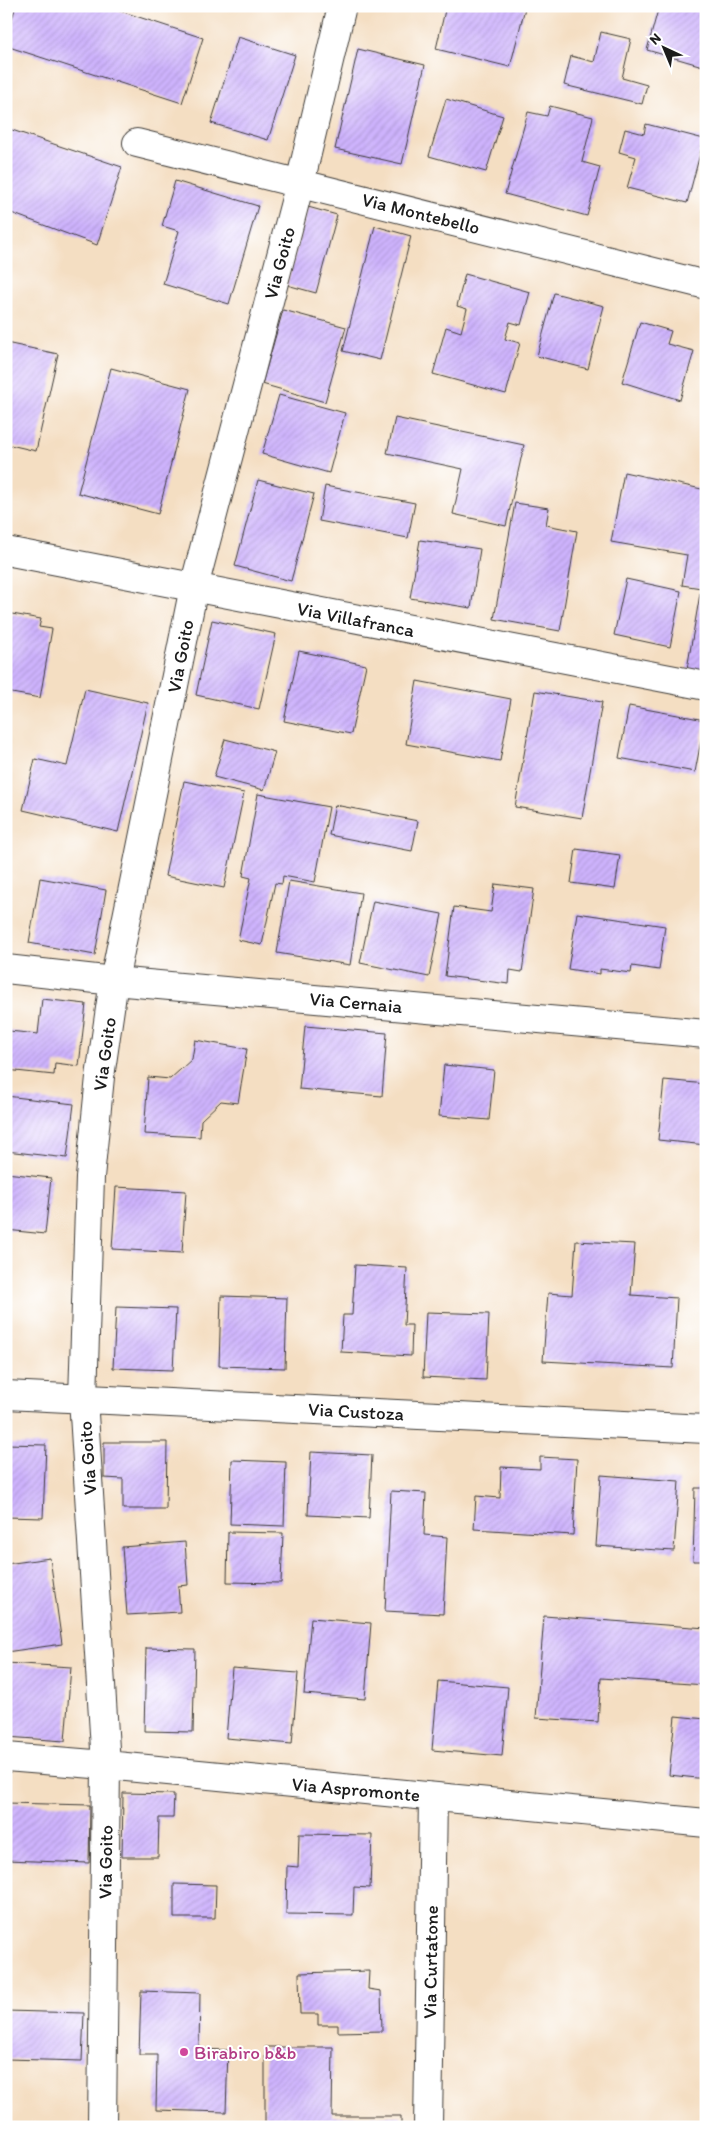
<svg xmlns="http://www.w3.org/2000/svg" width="712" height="2133" viewBox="0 0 712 2133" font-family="Itim,sans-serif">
<defs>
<pattern id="building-hatch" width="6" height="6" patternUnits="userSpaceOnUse" patternTransform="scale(1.25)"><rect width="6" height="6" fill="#ceb3fd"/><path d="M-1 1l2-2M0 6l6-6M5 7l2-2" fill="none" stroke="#b099d8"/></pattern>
</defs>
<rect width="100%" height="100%" fill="#fff"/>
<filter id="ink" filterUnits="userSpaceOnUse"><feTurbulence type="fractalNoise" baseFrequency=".02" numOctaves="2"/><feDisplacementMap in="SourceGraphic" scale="10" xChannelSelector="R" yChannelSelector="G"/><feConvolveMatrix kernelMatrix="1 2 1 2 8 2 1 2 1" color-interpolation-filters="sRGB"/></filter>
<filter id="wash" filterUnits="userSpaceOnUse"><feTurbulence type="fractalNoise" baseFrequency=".0096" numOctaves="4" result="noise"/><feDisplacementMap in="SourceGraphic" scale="20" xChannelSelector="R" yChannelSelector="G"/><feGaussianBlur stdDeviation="1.12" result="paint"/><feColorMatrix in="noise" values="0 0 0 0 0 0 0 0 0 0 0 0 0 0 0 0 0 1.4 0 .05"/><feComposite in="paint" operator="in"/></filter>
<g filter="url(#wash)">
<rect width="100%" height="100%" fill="#f4dec2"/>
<g id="blocks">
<path fill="url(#building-hatch)" d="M16,6H105L203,38L182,103L6,46V37Z
M446,6H516L525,8L510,67L436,49Z
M659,6H706V67L647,50Z
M601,32L631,39L622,78L647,85L642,104L564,85L571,56L594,62Z
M238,37L295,55L268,140L211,123Z
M358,49L425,65L402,164L335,149Z
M446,99L503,116L486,172L429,156Z
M550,106L593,117L582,162L600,167L587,216L505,194L528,112L547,116Z
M646,124L704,139L687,203L627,188L636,157L619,152L625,129L644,134Z
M6,128L122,167L97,245L6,211Z
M175,181L258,206L229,304L163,284L179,231L162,226Z
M308,207L337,215L316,293L287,285Z
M375,226L411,236L380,360L343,351Z
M465,274L530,292L521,325L510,322L505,339L520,343L506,394L433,374L446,327L461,332L467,309L457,306Z
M554,293L604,306L588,369L537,356Z
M283,310L346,327L325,402L262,384Z
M640,322L671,331L667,344L694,351L680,400L622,382Z
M6,343L58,354L36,451L6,444Z
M111,368L190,389L158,514L78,493Z
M279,395L345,413L329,473L262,454Z
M395,418L524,445L506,526L453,514L463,469L387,453Z
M624,472L706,490V672L687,669L701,588L682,585L687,555L611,542Z
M258,480L314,494L291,581L235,566Z
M325,486L415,503L408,538L319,521Z
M515,503L549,508L546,525L577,531L560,631L494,619Z
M420,540L480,549L471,608L410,598Z
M626,579L681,591L670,647L614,635Z
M6,613L41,619L39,627L52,629L40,698L6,692Z
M212,620L276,634L259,709L196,695Z
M299,651L366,665L351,734L284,721Z
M417,681L511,699L500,761L406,744Z
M85,689L148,703L118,832L23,810L35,759L67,766Z
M535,691L602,702L582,818L515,807Z
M629,706L705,720L695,772L619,758Z
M225,739L275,752L264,790L214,777Z
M184,781L244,793L224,888L165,876Z
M258,794L329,807L315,882L283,876L282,884L275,883L262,945L238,940L251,878L243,876Z
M335,805L418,821L412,851L329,835Z
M576,849L620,855L615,889L571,883Z
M40,878L106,890L95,955L29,943Z
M289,881L361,893L350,965L277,953Z
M495,884L534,889L522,972L510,970L509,984L445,976L454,907L491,912Z
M373,901L442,914L429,977L360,963Z
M577,913L665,926L659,970L632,966L631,973L600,969V974L568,969Z
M42,999L86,1004L79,1066L55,1063L54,1075L6,1070L9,1031L38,1034Z
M305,1026L387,1033L382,1096L299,1089Z
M195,1040L247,1049L238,1103L221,1101L201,1120L200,1137L144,1134L148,1077L170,1079L192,1059Z
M444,1065L494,1070L489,1120L439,1116Z
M664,1080L706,1084V1145L658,1140Z
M6,1096L74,1104L67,1158L6,1151Z
M6,1173L51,1178L45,1234L6,1230Z
M116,1187L186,1191L182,1253L112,1249Z
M576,1241L635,1244L631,1295L677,1298L673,1368L543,1361L548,1293L572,1295Z
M355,1265L407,1268L404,1325H412L411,1356L341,1352L343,1315H352Z
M221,1296L287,1298L285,1368L219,1366Z
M116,1307L176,1309L173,1370L113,1368Z
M426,1312L489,1314L486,1380L423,1377Z
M104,1442H167L166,1509H123V1479L104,1478Z
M6,1444L46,1445L43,1518L6,1517Z
M311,1452L372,1455L369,1518L308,1515Z
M540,1457L577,1459L573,1535L474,1529L476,1496L500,1498L501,1467L540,1469Z
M232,1460L286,1462L284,1526L230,1524Z
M601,1475L679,1481L674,1551L596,1546Z
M695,1488H706V1561H693Z
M391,1491L426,1493L424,1535L447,1537L443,1614L385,1611Z
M228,1532L283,1533L281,1583L227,1582Z
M185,1542L188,1585L178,1586L180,1612L127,1615L122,1547Z
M50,1558L62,1644L6,1652V1564Z
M544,1616L706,1628V1685L601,1678L598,1722L536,1718Z
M311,1618L371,1623L365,1699L304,1694Z
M146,1648L195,1649L193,1732L144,1731Z
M6,1663L71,1667L65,1741L6,1737Z
M232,1668L298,1673L292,1744L226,1738Z
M438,1681L508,1687L502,1756L432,1750Z
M675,1716L706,1719V1779L669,1775Z
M123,1793L174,1794L173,1818H159L158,1857H122Z
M6,1803L90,1805L89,1863L6,1860Z
M299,1834L372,1835L370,1888L354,1887L353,1915L286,1914L287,1866L298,1867Z
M174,1884L216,1885L215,1918H174Z
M369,1971L368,1989L381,1991L382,2031L338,2032V2025H318V2014H300L299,1973Z
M141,1991L200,1993L199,2049L228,2050L226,2112L156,2110L157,2055H139Z
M6,2011L84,2013L82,2061L6,2059Z
M265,2047H333L332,2116H401V2127H265Z"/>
</g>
</g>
<g filter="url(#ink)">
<use href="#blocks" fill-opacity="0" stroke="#3c3935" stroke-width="1"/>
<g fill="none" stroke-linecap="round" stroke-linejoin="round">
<g stroke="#3c3935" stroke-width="30">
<path id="minor" d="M137,143L706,285
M6,551L706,686
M6,969L114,981L706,1034
M6,1395L706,1429
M6,1757L106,1765L706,1823
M102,2127L106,1765L83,1398L90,1177L100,1077L114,981L194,587L300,183L342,6
M428,2127L433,1797"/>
</g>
<use href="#minor" stroke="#fff" stroke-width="28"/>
</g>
</g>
<circle fill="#d1479c" stroke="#fff" stroke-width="2" cx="184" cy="2052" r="5"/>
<g text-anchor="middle" stroke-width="4" stroke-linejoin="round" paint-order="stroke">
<g font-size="19" fill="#1c1c1c" stroke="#fff">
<text transform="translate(421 213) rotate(14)" y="7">Via Montebello</text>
<text transform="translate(279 263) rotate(-75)" y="7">Via Goito</text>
<text transform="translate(356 619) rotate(11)" y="7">Via Villafranca</text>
<text transform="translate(180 656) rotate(-79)" y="7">Via Goito</text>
<text transform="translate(356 1002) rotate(5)" y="7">Via Cernaia</text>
<text transform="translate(104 1054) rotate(-82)" y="7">Via Goito</text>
<text transform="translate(356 1411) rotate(3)" y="7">Via Custoza</text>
<text transform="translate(87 1458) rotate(-94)" y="7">Via Goito</text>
<text transform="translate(356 1789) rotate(5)" y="7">Via Aspromonte</text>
<text transform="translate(105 1862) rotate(-89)" y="7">Via Goito</text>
<text transform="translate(430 1962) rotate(-89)" y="7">Via Curtatone</text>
</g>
<g font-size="19" fill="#b23c85" stroke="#fff" text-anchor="start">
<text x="194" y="2059">Birabiro b&amp;b</text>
</g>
</g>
<rect width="712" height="2133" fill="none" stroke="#fff" stroke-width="25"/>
<g transform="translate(664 48) rotate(316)" stroke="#ffffff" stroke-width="4" paint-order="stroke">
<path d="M0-4L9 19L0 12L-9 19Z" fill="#1c1c1c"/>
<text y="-8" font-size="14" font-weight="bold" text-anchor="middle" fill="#1c1c1c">N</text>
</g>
</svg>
